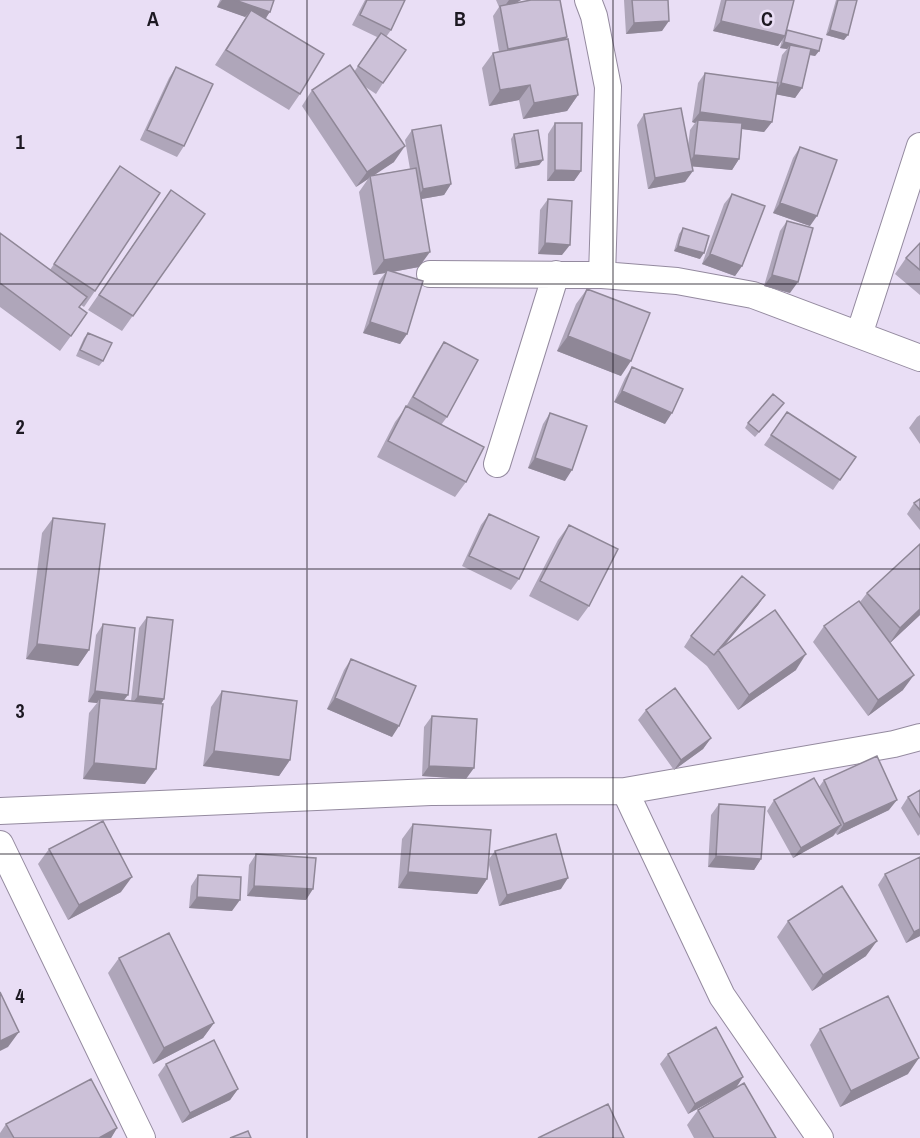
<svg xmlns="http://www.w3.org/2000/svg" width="920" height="1138" viewBox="0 0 920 1138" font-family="'Archivo Narrow',sans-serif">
<rect width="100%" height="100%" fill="#e9def5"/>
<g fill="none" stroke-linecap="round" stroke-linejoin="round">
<g stroke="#948a9f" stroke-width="28">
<path id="minor" d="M588,0L594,16L608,87L602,275
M430,274L602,275L677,281L753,295L920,358
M859,335L920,146
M497,464L556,274
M625,791L722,996L820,1138
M0,811L431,792L625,791L894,744L920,737
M0,844L142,1138"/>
</g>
<use href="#minor" stroke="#fff" stroke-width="26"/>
</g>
<path fill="#afa6ba" d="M220,0H274L266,19L300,94L289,110L215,65L246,17L217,7Z
M365,0H405L391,30L386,37L383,83L376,94L364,86L394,162L373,175L410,169L405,140L412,130L451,184L444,195L421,199L419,267L392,272L407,334L400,344L363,333L379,281L385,273L373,275L359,192L368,179L356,187L302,106L312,90L354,72L377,37L352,25Z
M496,0H521L516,3L567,37L566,40L578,95L567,111L523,119L519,100L489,106L482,68L493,53L499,51L493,16L499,7Z
M624,0H668L662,31L626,34Z
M721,0H794L786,31L819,51L815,56L809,55L802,88L795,98L776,94L772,122L764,132L742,129L739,159L732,170L692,166L685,182L648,189L637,125L644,114L688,147L690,130L695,123L692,122L698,83L705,73L776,83L782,55L787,49L780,48L782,40L778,46L713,31Z
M836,0H857L844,40L826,35Z
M176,67L184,146L177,157L140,140L169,78Z
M555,123L581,171L574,181H547L548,134Z
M514,134L543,160L539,165L515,169L511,139Z
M800,147L810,226L773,213L793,158Z
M109,182L95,291L84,307L81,305L79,307L76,329L60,351L0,307V233L50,270Z
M171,190L205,214L122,331L88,310Z
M732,194L742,266L735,276L702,264L724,204Z
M548,199L562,255L538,254L540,210Z
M787,221L790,293L764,286L780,231Z
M683,228L700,259L674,251L679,234Z
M920,243V295L895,274L906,258Z
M587,289L621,376L557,351L576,304Z
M88,333L103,361L99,366L76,356L84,338Z
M444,342L447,417L441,425L466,482L455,497L377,457L395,422L406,407L437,352Z
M632,367L665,424L614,402L625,378Z
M784,403L755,437L745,428L748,423Z
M787,412L856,457L833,490L764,445Z
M550,413L565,481L528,468L543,424Z
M920,415V444L909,428L917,417Z
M920,499V530L907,514L914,503Z
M489,514L519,579L511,590L462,566L481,525Z
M53,518L89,650L78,666L26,659L42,533Z
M569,525L589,606L578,621L529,596L558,540Z
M867,593L920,615L890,643L903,690L868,716L813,642L824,626L860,602Z
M765,595L758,605L723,646L796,670L738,710L707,666L684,647L691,636Z
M147,617L164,699L161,704L145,784L83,779L89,713L97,703L88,702L96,635L103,624L124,700L131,701L139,628Z
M351,659L392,737L327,709L344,670Z
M222,691L290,760L279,776L203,766L211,707Z
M646,710L711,738L703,749L674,770L638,720Z
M432,716L466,779L422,776L424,727Z
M824,780L889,810L837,835L836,833L833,836L793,858L767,811L774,800L819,787Z
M920,790V834L918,836L901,808L908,797Z
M719,804L761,859L754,870L708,867L711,815Z
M413,824L489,859L495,851L561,889L499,906L489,865L487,879L477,894L398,888L402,839Z
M49,849L121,892L68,920L38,864Z
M256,854L306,900L247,896L249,865Z
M885,874L920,936L906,943L878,885Z
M198,875L232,911L189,908L191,886Z
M788,921L866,956L812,991L777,937Z
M119,958L214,1023L203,1038L153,1064L108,973Z
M820,1029L908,1074L840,1107L810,1045Z
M668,1054L743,1077L736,1087L776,1138H694L687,1125L698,1110L726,1093L688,1114L660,1064Z
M166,1064L238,1089L230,1100L182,1123L158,1075Z
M6,1124L117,1128L111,1138H0V1133Z"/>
<path fill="#8f8797" d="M222,0H235L270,12L262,23L251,10L245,17L217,7Z
M509,0H521L501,11Z
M669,21L662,31L626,34L634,23Z
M721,21L785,36L778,46L713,31Z
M830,30L848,35L844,40L826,35Z
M567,37L560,48L500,59L508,49Z
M784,42L819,51L815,56L789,50L790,45L787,49L780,48Z
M781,83L802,88L795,98L774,94Z
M530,85L519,100L489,106L500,90Z
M578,95L567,111L523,119L534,103Z
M700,112L772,122L764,132L697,123L698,120L695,123L692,122Z
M405,146L394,162L370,178V176L368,179L356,187L367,172Z
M694,155L739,159L732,170L687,166Z
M543,160L539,165L515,169L519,164Z
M555,170L581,171L574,181H547Z
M693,171L685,182L648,189L655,178Z
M451,184L444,195L416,200L423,189Z
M780,203L817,216L810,226L773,213Z
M545,243L570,245L562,255L538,254Z
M678,246L704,253L700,259L674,251Z
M430,252L419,267L386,273L387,270L385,273L373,275L384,260Z
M710,254L742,266L735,276L702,264Z
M772,275L798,282L790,293L764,286Z
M370,322L407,334L400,344L363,333Z
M568,336L631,361L621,376L557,351Z
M622,391L672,413L665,424L614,402Z
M535,458L572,470L565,481L528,468Z
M765,595L758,605L719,652L718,651Z
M920,609V615L889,644L900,628Z
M37,644L89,650L78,666L26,659Z
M806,654L796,670L738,710L749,695Z
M914,675L903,690L868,716L878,700Z
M95,691L128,695L120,705L100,698L97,703L88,702Z
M138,696L164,699L157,710L130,706Z
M335,698L399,726L392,737L327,709Z
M711,738L703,749L674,770L681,760Z
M214,751L290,760L279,776L203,766Z
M94,763L156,769L145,784L83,779Z
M429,766L474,768L466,779L422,776Z
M897,800L889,810L837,835L844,824Z
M841,825L833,836L793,858L801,848Z
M716,856L761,859L754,870L708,867Z
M408,872L487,879L477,894L398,888Z
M132,877L121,892L68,920L79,905Z
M568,878L561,889L499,906L507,895Z
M254,886L313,889L306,900L247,896Z
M197,897L240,900L232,911L189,908Z
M920,929V936L906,943L914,932Z
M877,941L866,956L812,991L823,975Z
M214,1023L203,1038L153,1064L164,1048Z
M19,1032L8,1047L0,1051V1041Z
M919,1058L908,1074L840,1107L851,1091Z
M743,1077L736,1088L688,1114L695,1104Z
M238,1089L230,1100L182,1123L190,1113Z
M117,1128L111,1138H99Z"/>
<path fill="#ccc1d8" stroke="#8f8797" stroke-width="1.5" d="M235,0H274L270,12Z
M367,0H405L391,30L360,15Z
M531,0H560L567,37L508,49L500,6Z
M632,0H668L669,21L634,23Z
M726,0H794L785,36L721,21Z
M838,0H857L848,35L830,30Z
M251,10L324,54L300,94L226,50Z
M787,30L822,39L819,51L784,42Z
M381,33L406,50L383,83L358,66Z
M568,39L578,95L534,103L530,85L500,90L493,53Z
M790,45L811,49L802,88L781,83Z
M350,65L405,146L367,172L312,90Z
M176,67L213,84L184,146L147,130Z
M705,73L778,83L772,122L700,112Z
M681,108L693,171L655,178L644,114Z
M698,120L742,123L739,159L694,155Z
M555,123H582L581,171L555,170Z
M441,125L451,184L423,189L412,130Z
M538,130L543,160L519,164L514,134Z
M800,147L837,160L817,216L780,203Z
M120,166L160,193L95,291L54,264Z
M416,168L430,252L384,260L370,176Z
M171,190L205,214L133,316L99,295Z
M732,194L765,206L742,266L710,254Z
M548,199L572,201L570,245L545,243Z
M787,221L813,228L798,282L772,275Z
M683,228L709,236L704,253L678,246Z
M0,233L87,297L79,307L87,313L71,336L0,283Z
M920,243V270L906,258Z
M387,270L423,281L407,334L370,322Z
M587,289L650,313L631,361L568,336Z
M88,333L112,343L103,361L80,350Z
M444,342L478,360L447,417L413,397Z
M632,367L683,389L672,413L622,391Z
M773,394L784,403L759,432L748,423Z
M406,406L484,447L466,482L388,441Z
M787,412L856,457L840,480L771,435Z
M550,413L587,426L572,470L535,458Z
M920,499V510L914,503Z
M489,514L539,537L519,579L469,556Z
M53,518L105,524L89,650L37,644Z
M569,525L618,549L589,606L540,581Z
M920,544V609L900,628L867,593Z
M742,576L765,595L714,655L691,636Z
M859,601L914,675L878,700L824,626Z
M775,610L806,654L749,695L718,650Z
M147,617L173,620L164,699L138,696Z
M103,624L135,628L128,695L95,691Z
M351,659L416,686L399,726L335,698Z
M675,688L711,738L681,760L646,710Z
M222,691L297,701L290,760L214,751Z
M100,698L163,704L156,769L94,763Z
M432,716L477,719L474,768L429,766Z
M877,756L897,800L844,824L824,780Z
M814,778L841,825L801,848L774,800Z
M920,790V817L908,797Z
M719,804L765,807L761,859L716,856Z
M103,821L132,877L79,905L49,849Z
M413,824L491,830L487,879L408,872Z
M556,834L568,878L507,895L495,851Z
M256,854L316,858L313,889L254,886Z
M920,857V929L914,932L885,874Z
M198,875L241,877L240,900L197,897Z
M842,886L877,941L823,975L788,921Z
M169,933L214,1023L164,1048L119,958Z
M0,992L19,1032L0,1041Z
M888,996L919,1058L851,1091L820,1029Z
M716,1027L743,1077L695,1104L668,1054Z
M214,1040L238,1089L190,1113L166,1064Z
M91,1079L117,1128L99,1138H14L6,1124Z
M744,1083L776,1138H714L698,1110Z
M608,1104L624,1138H538Z
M248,1131L251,1138H230Z"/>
<path fill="none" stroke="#1d1922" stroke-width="1.5" stroke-opacity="0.55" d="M307,0V1138M613,0V1138M0,284H920M0,569H920M0,854H920"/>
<g font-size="20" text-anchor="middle" font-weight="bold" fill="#1d1922" stroke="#e9def5" stroke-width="5" stroke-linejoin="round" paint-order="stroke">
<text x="153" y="26">A</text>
<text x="460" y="26">B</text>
<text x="767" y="26">C</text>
<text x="20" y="149">1</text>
<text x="20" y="434">2</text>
<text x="20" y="718">3</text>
<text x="20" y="1003">4</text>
</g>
</svg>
